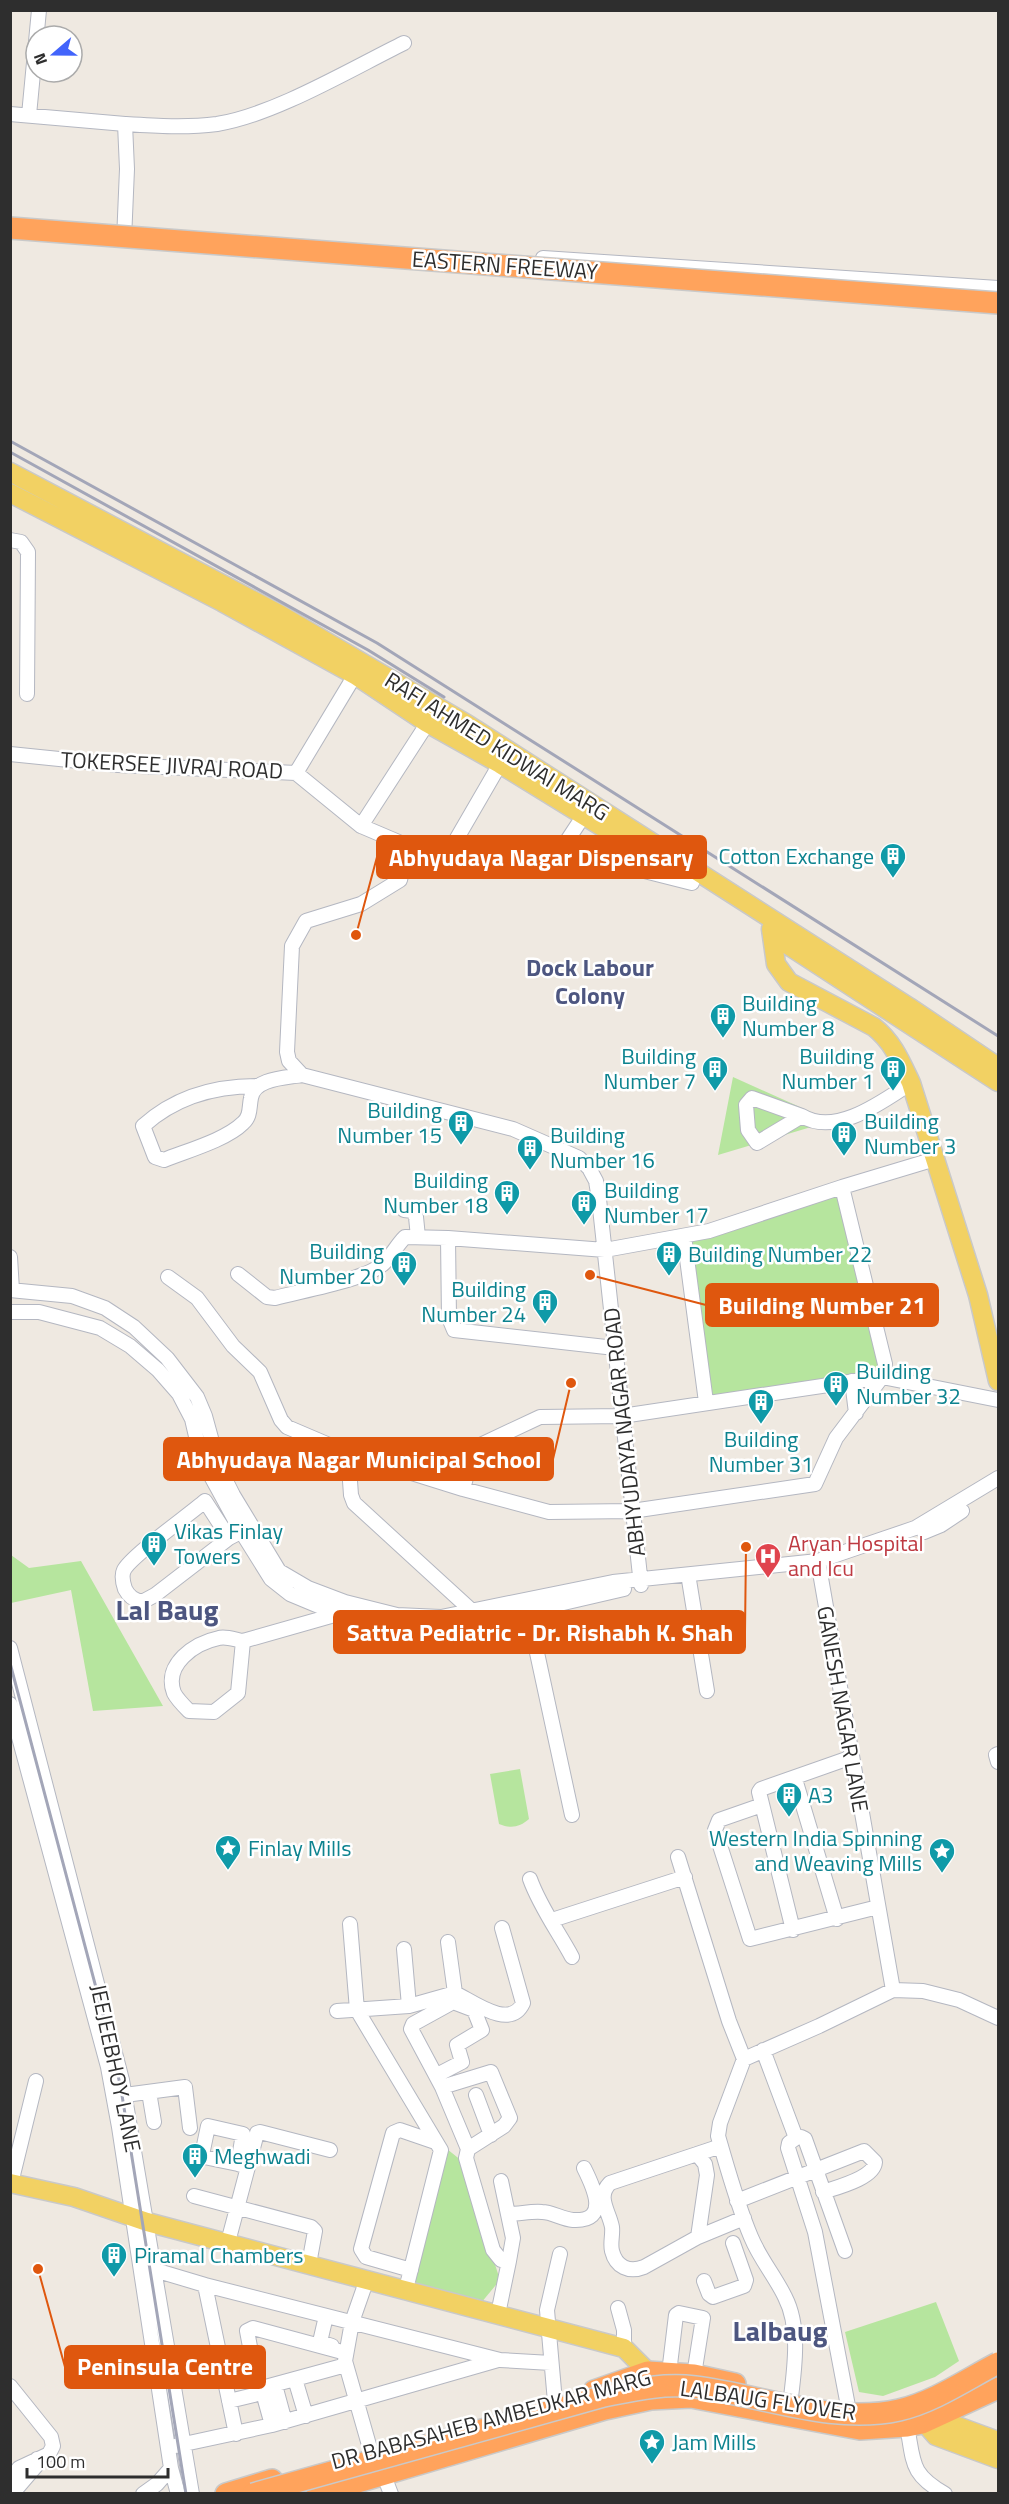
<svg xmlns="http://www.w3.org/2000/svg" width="1009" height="2504" viewBox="0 0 1009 2504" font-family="'Titillium Web',sans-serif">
<rect width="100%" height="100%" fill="#efe9e1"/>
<path fill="#b6e59e" d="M733,1077L831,1121L718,1155Z
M841,1189L885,1369L708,1400L685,1237Z
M11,1555L29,1568L81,1561L163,1706L93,1711L71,1590L11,1603Z
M520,1769L529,1819C520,1827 511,1829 499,1824L490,1774Z
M447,2149L462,2161L500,2280L481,2303L409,2284Z
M936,2302L959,2361L935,2377L883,2396L859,2392L845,2332Z"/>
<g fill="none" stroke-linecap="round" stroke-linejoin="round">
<g stroke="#b4b7c1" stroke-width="16">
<path id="minor" d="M10,114L125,124L127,169L124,240
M29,115L39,10
M125,124C156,126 186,128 217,124C274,115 351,69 404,43
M543,258L998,288
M10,540L21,542L28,552L27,694
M10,754L118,765L296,773L361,826L408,846L449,852L539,848L561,850L692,883
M296,773L355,675
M361,826L438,707
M408,846L400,880L361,904L306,921L292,946L287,1052L289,1061L302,1075L513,1129L579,1158L589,1168L596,1181L599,1199L641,1585
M561,850L588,809
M449,852L500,764
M257,1086C215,1086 175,1097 143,1126L155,1157L164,1160C186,1151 226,1140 243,1123C251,1116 249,1107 251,1098C254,1078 286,1078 302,1075
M802,1116L752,1098L746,1105L748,1130L757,1143L802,1116C836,1137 883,1101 911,1083
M842,1187L885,1364
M404,1210L413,1211L416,1217L418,1237
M684,1236L706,1402
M448,1238L449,1318L454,1330L615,1348
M10,1257L12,1290
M238,1274L267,1297L275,1298C300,1291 367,1280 384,1263C392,1255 397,1245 405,1237L448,1238L605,1250L709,1231L842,1187L935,1159
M168,1277L197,1298L233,1346L260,1372L281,1420L287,1427L348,1453L463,1489L549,1512L632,1511L815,1484L836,1438L882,1377
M10,1290L72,1296L105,1308L134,1327L167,1358L197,1397L205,1416L219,1467L233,1495L279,1571L308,1588L345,1602L397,1615L441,1617L613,1582L818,1561L915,1528L998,1478
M10,1312H39L100,1328L130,1346L158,1370L179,1394L192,1419L201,1458L241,1531L271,1579L290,1594L338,1614L394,1622
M852,1381L856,1413
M348,1453L351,1495L354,1503L472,1611L474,1616
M463,1489L474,1448L540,1417L622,1416L882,1377L998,1400
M924,1532L941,1525L962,1511
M229,1538L205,1501C190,1514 131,1556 124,1570C121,1576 123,1583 125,1589C129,1597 134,1600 142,1602L155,1595L229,1538L248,1528
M818,1561L893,1990
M689,1580L707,1691
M528,1611L572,1815
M429,1625L477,1623L624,1589
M243,1641C236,1640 226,1636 219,1638C195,1643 163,1664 174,1693C177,1699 184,1706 189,1711L214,1712L238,1693L243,1641L338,1614
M10,1648L122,2080L192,2494
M10,1704L108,2067L119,2127L171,2468L178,2494
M998,1754L996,1755L998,1762
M795,1779L837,1919
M762,1805L719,1820L715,1830L750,1939L878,1907
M678,1857L729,2021L744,2059
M530,1879C540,1907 558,1931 572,1957
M552,1920L685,1877
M350,1924L357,2010L441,2150L406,2289
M793,1930L759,1792L761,1789L852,1757
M448,1942L455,1993
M404,1949L409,2006
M337,2011L409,2006L455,1993C472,2001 510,2031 523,2003L502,1928
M763,2050L796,2138L789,2143L788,2148L815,2232L848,2406
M437,2075L462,2062L457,2045L482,2030L474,2010L453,2002L413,2024L411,2029L442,2087L468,2149
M442,2087L491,2072L510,2118L504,2126L468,2149L466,2158L493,2250L501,2260L509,2261L498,2314
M149,2092L154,2122
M125,2095L185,2087L190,2128
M476,2095L491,2135
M796,2138L801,2137L805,2139L845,2251
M697,2154L705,2164L707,2175L698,2237L644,2267C629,2273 616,2267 612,2251C610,2243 613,2235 612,2227C609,2211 596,2197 610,2183L721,2146
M238,2164L243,2134L208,2126L202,2155L204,2157L238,2164L248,2167
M501,2181L513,2238L509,2261
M11,2183L36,2081
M194,2196L311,2227L315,2231L309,2264
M737,2201L864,2151L875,2162C874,2178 838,2187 823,2192
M509,2214C520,2214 531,2211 542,2212C552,2212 562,2219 573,2220C611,2222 593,2186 584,2168
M698,2237L744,2218
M228,2242L257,2133L260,2132L330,2150
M148,2268L205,2285L500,2360L551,2363
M411,2270L366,2257L361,2249L393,2133L400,2130L435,2142
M367,2279L352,2322L345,2361L371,2452
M704,2281L709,2294L713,2297L744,2286L746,2280L733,2243
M205,2285L236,2434
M618,2308L624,2330V2348
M326,2316L320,2342L332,2346
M346,2353L253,2328L247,2331L258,2389L346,2365
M669,2373L676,2315L679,2313L703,2318L694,2375
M295,2379L306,2416
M275,2385L285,2422
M10,2386L51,2437L53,2446L49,2454L19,2468L10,2480
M262,2389L272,2425
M791,2397C795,2365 800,2326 785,2297C775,2276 760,2259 751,2237C737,2204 728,2170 718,2136L720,2123L744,2059L819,2026L893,1990L923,1991L959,2000L998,2018
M229,2401L254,2395
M555,2402L547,2310L560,2254
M907,2426C914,2463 910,2474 945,2494
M175,2446L272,2425L498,2360
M383,2473L391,2494
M12,2494L36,2466L37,2459
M143,2494L157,2484L171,2468"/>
</g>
<g stroke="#c9c9c9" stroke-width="21">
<path id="major" d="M10,472L281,615L467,724L909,1007L998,1067
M10,493L222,602L355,675L427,723L500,764L630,844
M771,929L776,964L789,982L874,1027C893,1042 901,1062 911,1083L978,1295L998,1381
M777,938L998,1082
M10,2183L74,2197L147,2222L624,2348L648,2372
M916,2413L936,2436L998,2459
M924,2423H949L998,2441"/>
</g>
<g stroke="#c9c9c9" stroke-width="24">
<path id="highway" d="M594,2391L648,2372L694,2375L735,2384
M226,2494L272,2480
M317,2494L605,2409L651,2399L691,2397L860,2429L907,2426L922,2423L998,2388"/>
</g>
<use href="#minor" stroke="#fff" stroke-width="14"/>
<use href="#major" stroke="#f2d163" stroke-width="18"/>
<use href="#highway" stroke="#ffa35c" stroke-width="21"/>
<path stroke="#a3a6b8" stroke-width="3" d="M10,441L377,643L998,1036
M10,452L368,650L444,697
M10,1663L112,2048L121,2089L186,2494"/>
<g stroke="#c9c9c9" stroke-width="24" stroke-linecap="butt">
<path id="highway-bridge" d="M10,228L998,303
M253,2494L604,2396C634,2390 663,2383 695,2387C761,2395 832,2425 899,2410C934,2402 967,2379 998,2363"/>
</g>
<use href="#highway-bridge" stroke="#ffa35c" stroke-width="21"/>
</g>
<defs>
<g id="building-pin" transform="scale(1.35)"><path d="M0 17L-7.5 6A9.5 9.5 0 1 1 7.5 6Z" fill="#0f9aa8" stroke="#fff"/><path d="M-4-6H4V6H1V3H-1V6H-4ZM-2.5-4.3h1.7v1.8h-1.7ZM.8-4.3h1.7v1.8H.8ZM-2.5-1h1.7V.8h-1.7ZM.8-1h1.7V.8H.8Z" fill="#fff"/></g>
<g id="hospital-pin" transform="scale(1.35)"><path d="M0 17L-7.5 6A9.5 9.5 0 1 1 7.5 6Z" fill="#e0444e" stroke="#fff"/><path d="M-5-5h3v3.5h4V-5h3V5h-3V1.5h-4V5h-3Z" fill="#fff"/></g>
<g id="sight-pin" transform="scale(1.35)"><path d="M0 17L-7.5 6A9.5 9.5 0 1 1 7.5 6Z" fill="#0f9aa8" stroke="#fff"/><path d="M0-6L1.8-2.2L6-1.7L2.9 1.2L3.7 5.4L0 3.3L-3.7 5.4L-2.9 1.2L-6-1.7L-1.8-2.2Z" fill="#fff"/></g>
</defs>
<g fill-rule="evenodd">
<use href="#building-pin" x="893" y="856"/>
<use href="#building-pin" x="723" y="1016"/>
<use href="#building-pin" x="715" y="1069"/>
<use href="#building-pin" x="893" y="1069"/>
<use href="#building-pin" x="461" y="1123"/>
<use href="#building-pin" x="844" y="1134"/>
<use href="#building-pin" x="530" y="1148"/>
<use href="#building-pin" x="507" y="1193"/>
<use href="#building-pin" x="584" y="1203"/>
<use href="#building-pin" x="669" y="1254"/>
<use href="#building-pin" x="404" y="1264"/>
<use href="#building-pin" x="545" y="1302"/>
<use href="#building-pin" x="836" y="1384"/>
<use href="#building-pin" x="761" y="1402"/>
<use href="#building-pin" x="154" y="1544"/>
<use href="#hospital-pin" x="768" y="1556"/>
<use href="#building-pin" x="789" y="1795"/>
<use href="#sight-pin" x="228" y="1848"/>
<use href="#sight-pin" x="942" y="1851"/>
<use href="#building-pin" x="195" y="2156"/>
<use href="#building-pin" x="114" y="2255"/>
<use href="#sight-pin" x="652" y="2442"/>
</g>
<g text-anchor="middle" stroke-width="5" stroke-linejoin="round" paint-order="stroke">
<g font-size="22" fill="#2e2e2e" stroke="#fff">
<text transform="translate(505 265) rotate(4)" y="8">EASTERN FREEWAY</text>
<text transform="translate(497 746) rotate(32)" y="8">RAFI AHMED KIDWAI MARG</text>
<text transform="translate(172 765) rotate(3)" y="8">TOKERSEE JIVRAJ ROAD</text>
<text transform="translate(624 1432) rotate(-96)" y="8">ABHYUDAYA NAGAR ROAD</text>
<text transform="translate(843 1709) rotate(80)" y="8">GANESH NAGAR LANE</text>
<text transform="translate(116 2068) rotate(78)" y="8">JEEJEEBHOY LANE</text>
<text transform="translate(768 2400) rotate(8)" y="8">LALBAUG FLYOVER</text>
<text transform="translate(491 2419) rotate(-15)" y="8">DR BABASAHEB AMBEDKAR MARG</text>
</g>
<g font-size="22" fill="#0d838f" stroke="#fff" text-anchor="start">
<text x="874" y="864" text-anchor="end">Cotton Exchange</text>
<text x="742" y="1011">Building<tspan x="742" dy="25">Number 8</tspan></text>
<text x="696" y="1064" text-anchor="end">Building<tspan x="696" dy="25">Number 7</tspan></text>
<text x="874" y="1064" text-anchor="end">Building<tspan x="874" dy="25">Number 1</tspan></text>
<text x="442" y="1118" text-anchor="end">Building<tspan x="442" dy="25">Number 15</tspan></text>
<text x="864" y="1129">Building<tspan x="864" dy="25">Number 3</tspan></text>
<text x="550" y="1143">Building<tspan x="550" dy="25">Number 16</tspan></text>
<text x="488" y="1188" text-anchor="end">Building<tspan x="488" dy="25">Number 18</tspan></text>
<text x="604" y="1198">Building<tspan x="604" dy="25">Number 17</tspan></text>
<text x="384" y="1259" text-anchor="end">Building<tspan x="384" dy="25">Number 20</tspan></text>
<text x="688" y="1262">Building Number 22</text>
<text x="526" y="1297" text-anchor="end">Building<tspan x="526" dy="25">Number 24</tspan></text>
<text x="856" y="1379">Building<tspan x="856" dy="25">Number 32</tspan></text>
<text x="761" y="1447" text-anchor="middle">Building<tspan x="761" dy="25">Number 31</tspan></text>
<text x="174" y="1539">Vikas Finlay<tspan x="174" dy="25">Towers</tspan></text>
<text x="808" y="1803">A3</text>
<text x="922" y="1846" text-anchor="end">Western India Spinning<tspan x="922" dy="25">and Weaving Mills</tspan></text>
<text x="248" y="1856">Finlay Mills</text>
<text x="214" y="2164">Meghwadi</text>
<text x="134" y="2263">Piramal Chambers</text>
<text x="672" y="2450">Jam Mills</text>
</g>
<g font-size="22" fill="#be3a42" stroke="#fff" text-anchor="start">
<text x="788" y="1551">Aryan Hospital<tspan x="788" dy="25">and Icu</tspan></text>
</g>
<g font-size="24" font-weight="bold" fill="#4d5680" stroke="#fff">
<text x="590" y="976">Dock Labour<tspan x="590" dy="28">Colony</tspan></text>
</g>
<g font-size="28" font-weight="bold" fill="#4d5680" stroke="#fff">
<text x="167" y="1620">Lal Baug</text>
<text x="780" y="2341">Lalbaug</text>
</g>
</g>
<path fill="none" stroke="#df570e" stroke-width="2" d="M356 935L377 857M590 1275L706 1305M571 1383L553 1459M746 1547L745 1632M38 2269L65 2367"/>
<g fill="#df570e" stroke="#fff" stroke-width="2">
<circle cx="356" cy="935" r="6"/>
<circle cx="590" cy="1275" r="6"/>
<circle cx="571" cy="1383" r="6"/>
<circle cx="746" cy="1547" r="6"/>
<circle cx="38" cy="2269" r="6"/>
</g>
<g fill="#df570e" stroke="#df570e" stroke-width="2">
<rect x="377" y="836" width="329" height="42" rx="6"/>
<rect x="706" y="1284" width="232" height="42" rx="6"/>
<rect x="164" y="1438" width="389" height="42" rx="6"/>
<rect x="334" y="1611" width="411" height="42" rx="6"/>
<rect x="65" y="2346" width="200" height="42" rx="6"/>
</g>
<g font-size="24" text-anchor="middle" font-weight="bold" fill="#fff">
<text x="541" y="866">Abhyudaya Nagar Dispensary</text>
<text x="822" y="1314">Building Number 21</text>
<text x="359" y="1468">Abhyudaya Nagar Municipal School</text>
<text x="540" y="1641">Sattva Pediatric - Dr. Rishabh K. Shah</text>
<text x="165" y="2375">Peninsula Centre</text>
</g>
<rect width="1009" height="2504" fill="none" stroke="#2e2e2e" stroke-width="24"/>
<g transform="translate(54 54) rotate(250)"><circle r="28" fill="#ffffff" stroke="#ababab" stroke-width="1.5"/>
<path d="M0-4.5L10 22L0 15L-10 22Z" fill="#4264fb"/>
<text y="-9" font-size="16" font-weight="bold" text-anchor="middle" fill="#2e2e2e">N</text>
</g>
<path d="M27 2468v9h141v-9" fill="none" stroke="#2e2e2e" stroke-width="3"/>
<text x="36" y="2468" font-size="18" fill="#2e2e2e" stroke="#ffffff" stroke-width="4.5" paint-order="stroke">100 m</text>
</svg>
